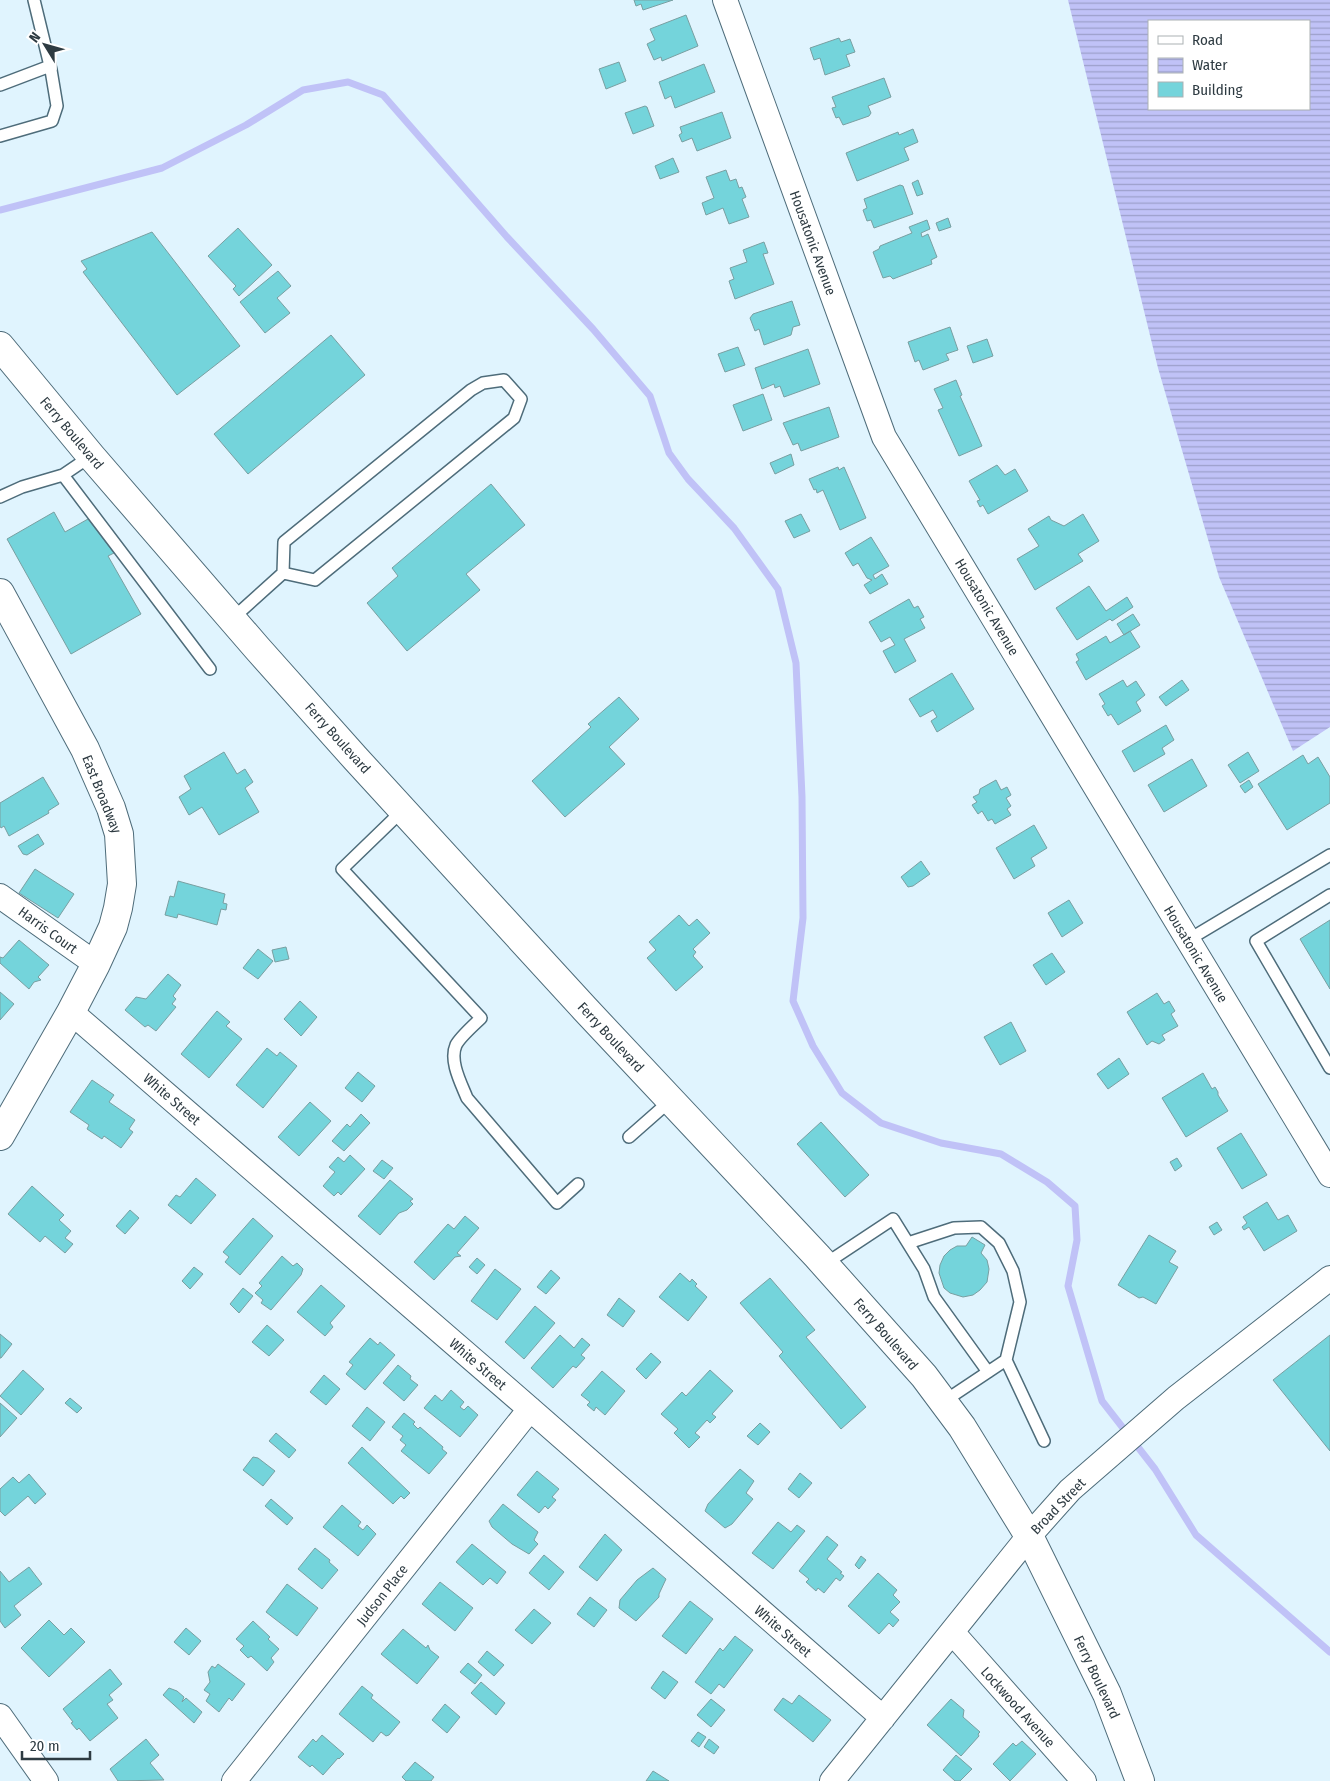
<svg xmlns="http://www.w3.org/2000/svg" width="1330" height="1781" viewBox="0 0 1330 1781" font-family="'Fira Sans Condensed',sans-serif">
<defs>
<pattern id="water-rules" width="6" height="5" patternUnits="userSpaceOnUse" patternTransform="scale(1.25)"><rect width="6" height="5" fill="#c0c2f7"/><path d="M0 2.5h6" fill="none" stroke="#9c9fca"/></pattern>
</defs>
<rect width="100%" height="100%" fill="#e0f4fe"/>
<path fill="url(#water-rules)" fill-rule="evenodd" d="M1068,0H1330V727L1293,751L1219,577L1158,368ZM1149,21H1309V109H1149Z"/>
<g fill="none" stroke-linecap="round" stroke-linejoin="round">
<path stroke="#c0c2f7" stroke-width="7" d="M0,210L162,168L246,125L303,90L348,82L383,95L507,237L593,329L650,396L669,453L688,479L734,528L778,589L796,663L802,797L803,918L793,1001L813,1046L842,1093L881,1123L941,1143L1001,1154L1047,1182L1075,1206L1077,1240L1068,1286L1102,1401L1155,1469L1196,1535L1330,1652"/>
</g>
<path fill="#74d4db" stroke="#799fa1" d="M634,0H673L643,10L641,4L636,6Z
M686,15L698,46L662,61L661,57L654,60L647,44L655,40L650,29Z
M839,38L841,42L850,39L855,52L846,55L850,66L825,75L820,58L814,60L810,48Z
M619,62L626,81L606,89L599,69Z
M704,64L715,92L675,108L671,96L665,99L659,82Z
M884,78L891,97L868,106L871,113L869,116L843,125L839,117L836,118L832,108L836,107L832,97Z
M645,106L647,107L654,126L633,134L625,113Z
M722,112L731,138L697,151L692,138L682,142L679,135L682,133L680,127Z
M913,129L918,142L904,148L909,160L857,181L846,153L898,132L899,135Z
M673,158L679,172L660,179L655,166Z
M726,170L730,181L736,179L739,188L742,187L746,197L742,199L749,217L729,224L723,208L706,215L702,203L714,198L706,177Z
M918,180L923,194L917,196L912,183Z
M900,185L903,186L913,214L874,228L871,220L867,221L863,210L867,208L864,199Z
M948,218L951,227L939,231L936,223Z
M927,220L930,229L921,233L922,237L928,234L937,257L931,260L932,264L893,279L890,276L883,278L873,252L879,249L880,246L912,233L909,227Z
M238,228L272,265L239,296L233,289L236,286L208,256Z
M152,232L240,346L177,395L83,272L87,269L81,261Z
M764,242L768,253L763,254L774,284L735,299L729,281L734,279L730,268L747,262L743,250Z
M278,271L291,286L277,298L290,313L265,333L240,302Z
M792,301L800,325L793,327L791,335L764,345L759,329L755,331L750,318L753,314Z
M950,327L958,350L946,354L949,360L923,370L919,360L915,362L908,342Z
M331,335L365,375L248,474L214,434Z
M987,339L993,356L973,363L967,346Z
M738,347L745,365L725,372L718,354Z
M808,349L820,384L784,397L780,386L775,388L774,384L762,389L755,368Z
M956,380L962,395L960,396L982,446L959,456L938,410L943,408L934,389Z
M763,394L772,420L743,431L733,405Z
M829,407L839,437L801,451L798,443L793,445L783,423Z
M791,454L794,465L775,474L770,463Z
M997,465L1005,475L1015,469L1028,491L988,514L983,505L980,507L977,501L980,500L969,481Z
M838,467L839,470L844,467L866,518L840,530L823,490L817,493L816,489L814,490L809,479Z
M491,484L525,525L466,574L480,590L407,651L367,603L398,576L392,568Z
M54,512L65,532L88,519L114,553L108,556L141,614L71,654L7,539Z
M801,514L810,531L794,538L785,521Z
M1083,514L1099,541L1078,554L1083,561L1035,590L1017,559L1039,546L1028,529L1049,516L1051,520L1064,526Z
M871,537L889,566L873,575L875,579L882,574L888,584L870,594L864,585L872,580L867,578L858,563L853,566L845,553Z
M1089,586L1106,611L1127,597L1133,607L1112,621L1110,619L1077,640L1056,608Z
M909,599L914,608L918,606L924,617L920,619L925,628L904,639L916,661L895,673L883,651L895,645L890,637L881,642L869,622Z
M1133,614L1140,625L1124,635L1117,624Z
M1130,631L1140,647L1086,680L1076,662L1079,660L1076,654L1106,636L1110,643Z
M952,673L974,709L937,732L931,721L937,717L933,710L920,717L909,699Z
M1123,680L1127,687L1136,681L1145,695L1136,702L1141,711L1118,725L1111,714L1108,716L1102,706L1105,704L1099,694Z
M1182,680L1189,690L1166,706L1159,697Z
M619,697L639,719L609,747L625,764L565,817L532,781L591,727L588,724Z
M1166,725L1174,740L1162,748L1165,754L1134,772L1122,751Z
M224,752L237,774L245,769L253,782L245,788L259,812L219,835L202,807L189,815L179,797L191,789L184,776Z
M1248,752L1259,771L1240,783L1228,765Z
M1303,755L1308,764L1318,757L1330,777V803L1287,830L1258,784Z
M1192,759L1207,786L1164,812L1148,785Z
M43,777L59,804L48,811L49,813L9,836L4,826L1,828L0,826V803Z
M996,780L1001,790L1007,787L1011,795L1006,798L1011,806L1007,809L1011,815L995,824L992,819L988,821L982,811L978,814L972,805L977,802L973,797L979,794L980,789Z
M1249,780L1253,787L1245,793L1240,786Z
M1034,825L1047,848L1031,858L1035,866L1014,879L996,848Z
M38,834L44,844L27,855L23,854L18,846Z
M921,861L930,874L913,886L908,887L901,877Z
M35,869L74,894L58,918L19,893Z
M178,881L225,894L223,903L227,904L226,910L221,909L217,925L178,914L177,918L165,915L170,896L174,897Z
M1069,900L1083,923L1062,937L1048,913Z
M679,915L689,926L697,919L710,933L693,949L696,952L693,956L703,967L676,991L647,958L656,950L649,942Z
M1330,920V989L1300,939Z
M19,940L49,965L38,977L41,980L34,982L29,989L0,963V957L3,958Z
M286,947L289,959L275,962L272,950Z
M258,949L273,961L258,979L243,968Z
M1052,953L1065,972L1046,985L1033,965Z
M168,974L181,985L173,996L176,999L172,1004L176,1007L156,1031L148,1025L145,1027L125,1010L136,997L146,999Z
M0,992L14,1004L0,1020Z
M1157,993L1164,1004L1169,1001L1175,1011L1171,1014L1178,1026L1162,1035L1165,1040L1159,1044L1152,1041L1147,1045L1127,1012Z
M300,1001L317,1017L301,1036L284,1019Z
M217,1011L230,1022L226,1026L242,1039L209,1078L181,1054Z
M1011,1022L1026,1051L1000,1065L984,1037Z
M267,1048L277,1056L280,1052L297,1066L263,1108L236,1085Z
M1119,1058L1129,1074L1108,1089L1097,1074Z
M358,1072L375,1086L362,1102L345,1088Z
M1203,1073L1212,1089L1215,1087L1218,1092V1095L1228,1111L1186,1137L1162,1098Z
M92,1080L114,1095L109,1102L135,1120L129,1129L133,1132L121,1148L104,1136L102,1139L87,1129L89,1125L70,1112Z
M310,1102L331,1121L299,1156L278,1137Z
M361,1114L370,1123L344,1151L332,1141L347,1124L350,1127Z
M821,1122L869,1175L845,1197L797,1144Z
M1241,1133L1267,1175L1242,1189L1217,1148Z
M350,1155L365,1169L341,1195L338,1192L334,1196L323,1186L335,1172L329,1167L338,1157L344,1162Z
M1177,1158L1182,1166L1175,1171L1170,1162Z
M382,1160L393,1168L384,1179L373,1171Z
M196,1178L216,1195L191,1224L168,1205L176,1195L180,1197Z
M390,1180L413,1199L410,1201L413,1204L407,1210L399,1213L380,1235L358,1216Z
M32,1186L64,1215L59,1220L71,1231L65,1238L73,1244L65,1253L45,1236L40,1242L8,1214Z
M1267,1202L1278,1220L1288,1215L1297,1231L1264,1251L1249,1227L1244,1230L1242,1227L1247,1223L1243,1217Z
M130,1210L139,1218L125,1234L116,1226Z
M465,1216L479,1228L457,1253L461,1256L455,1257L434,1280L414,1262L448,1224L454,1229Z
M253,1218L273,1236L240,1275L225,1262L229,1257L223,1252Z
M1217,1222L1222,1230L1214,1235L1209,1227Z
M1149,1235L1176,1251L1169,1262L1178,1267L1156,1304L1143,1297L1139,1298L1118,1285Z
M972,1237L985,1245L981,1253L987,1260L989,1269L987,1282L980,1290L973,1295L963,1297L950,1293L944,1288L939,1273L940,1265L944,1256L950,1250L957,1246H966Z
M282,1256L293,1266L297,1263L303,1269L301,1275L271,1310L261,1303L263,1300L255,1293L262,1286L259,1283Z
M477,1258L485,1265L477,1274L469,1267Z
M194,1267L203,1274L190,1289L182,1281Z
M495,1269L521,1289L497,1320L471,1301Z
M551,1270L560,1278L546,1294L537,1287Z
M680,1273L690,1282L692,1279L697,1284L695,1286L707,1297L688,1321L659,1297Z
M770,1278L815,1330L806,1337L866,1407L841,1429L779,1356L783,1352L740,1303Z
M321,1285L345,1306L330,1323L333,1327L325,1336L297,1312Z
M243,1288L253,1296L239,1313L230,1304Z
M619,1298L635,1311L623,1327L607,1315Z
M535,1306L555,1323L524,1359L505,1342Z
M267,1325L284,1340L269,1356L252,1342Z
M0,1334L12,1344L1,1358H0Z
M560,1335L574,1348L582,1338L590,1345L581,1355L585,1358L576,1368L573,1366L553,1388L531,1368Z
M1330,1335V1451L1273,1380Z
M370,1338L378,1345L380,1342L395,1355L365,1390L346,1374L353,1365L349,1362Z
M651,1353L661,1362L646,1379L636,1369Z
M398,1365L411,1376L410,1379L418,1385L404,1401L383,1383Z
M23,1370L44,1389L21,1415L0,1396Z
M710,1370L733,1391L712,1414L716,1417L710,1423L707,1420L695,1433L700,1437L689,1448L674,1433L678,1429L661,1414L682,1392L686,1396Z
M602,1371L625,1391L605,1415L596,1407L594,1411L587,1405L590,1402L581,1395Z
M324,1375L340,1389L326,1405L310,1392Z
M451,1390L464,1402L460,1407L464,1410L468,1406L478,1415L460,1437L424,1408L435,1395L442,1401Z
M70,1398L82,1408L77,1413L65,1403Z
M0,1403L17,1418L0,1437Z
M367,1407L385,1422L370,1441L352,1426Z
M404,1413L415,1422L413,1424L418,1429L420,1427L443,1447L442,1449L447,1453L429,1474L401,1451L406,1445L400,1440L403,1436L392,1427Z
M760,1423L770,1432L758,1445L747,1436Z
M276,1433L296,1450L289,1458L269,1441Z
M362,1447L410,1493L404,1499L401,1496L393,1504L348,1463Z
M253,1457L258,1458L275,1471L263,1486L243,1470Z
M740,1469L754,1481L746,1493L753,1499L732,1524L725,1528L705,1511L708,1504Z
M537,1471L559,1489L552,1497L556,1500L548,1509L545,1506L539,1513L517,1495Z
M800,1473L812,1483L799,1498L788,1489Z
M29,1474L46,1494L35,1504L28,1496L5,1516L0,1511V1489L13,1477L19,1483Z
M271,1499L293,1518L287,1525L265,1506Z
M503,1504L538,1532L534,1540L538,1544L529,1554L512,1544L492,1527L489,1521Z
M342,1505L361,1522L358,1526L363,1530L367,1525L376,1534L358,1556L323,1527Z
M778,1522L791,1532L797,1525L805,1531L773,1569L752,1553Z
M605,1534L622,1550L597,1581L579,1567Z
M827,1536L838,1545L827,1559L842,1572L840,1573L844,1576L840,1581L836,1578L824,1593L818,1588L816,1591L806,1582L809,1579L799,1571Z
M472,1544L506,1572L497,1584L490,1578L483,1585L456,1562Z
M315,1548L330,1560L329,1562L338,1570L322,1589L298,1569Z
M544,1555L564,1572L549,1590L529,1573Z
M861,1556L866,1560L859,1569L855,1565Z
M29,1567L42,1584L14,1606L21,1615L5,1628L0,1621V1571L9,1582Z
M653,1568L666,1579L659,1594V1597L636,1621L619,1608L620,1600L637,1580Z
M878,1573L897,1590L893,1595L900,1602L890,1612L899,1620L893,1627L889,1623L879,1634L848,1606Z
M440,1582L473,1608L455,1631L422,1604Z
M287,1584L318,1608L297,1636L266,1612Z
M590,1597L607,1610L594,1627L577,1614Z
M690,1601L713,1619L686,1654L662,1636Z
M534,1609L551,1623L532,1644L515,1630Z
M49,1620L64,1635L71,1628L85,1642L49,1677L21,1648Z
M253,1621L270,1637L268,1639L279,1649L271,1658L274,1662L267,1671L251,1656L248,1658L240,1650L244,1646L236,1639Z
M186,1628L201,1641L189,1655L174,1642Z
M403,1629L426,1648L428,1645L430,1650L439,1657L417,1684L381,1654Z
M735,1636L753,1650L724,1688L719,1684L711,1694L695,1682L720,1648L723,1651Z
M487,1651L504,1665L494,1676L478,1662Z
M468,1663L482,1675L475,1684L460,1672Z
M218,1664L245,1684L232,1701L229,1698L219,1712L206,1701L210,1694L204,1690L210,1682L208,1672L212,1666L215,1668Z
M110,1669L122,1684L109,1695L113,1700L107,1704L118,1718L90,1741L79,1728L77,1730L71,1723L73,1722L63,1709Z
M663,1671L678,1682L665,1699L651,1688Z
M481,1682L505,1703L496,1715L471,1693Z
M362,1686L373,1695L371,1698L400,1722L389,1735L386,1736L381,1732L373,1742L339,1714Z
M169,1688L177,1691L184,1697L182,1702L186,1698L202,1712L194,1723L163,1695Z
M799,1695L831,1720L813,1742L774,1710L783,1698L792,1704Z
M711,1699L725,1710L711,1727L697,1715Z
M951,1699L964,1710L963,1717L980,1732L978,1734L979,1736L961,1756L927,1725Z
M445,1704L460,1717L447,1733L432,1720Z
M698,1732L706,1737L699,1747L691,1741Z
M322,1735L344,1754L339,1759L338,1758L323,1775L312,1765L310,1767L298,1757L313,1739L316,1742Z
M146,1739L159,1755L150,1763L164,1780L118,1781L110,1769Z
M709,1739L719,1747L714,1754L704,1747Z
M1022,1741L1036,1754L1010,1781L993,1764L1013,1743L1016,1746Z
M956,1755L972,1769L960,1781H955L943,1770Z
M415,1762L434,1777L431,1781H406L402,1777Z
M653,1771L669,1781H646Z"/>
<g fill="none" stroke-linecap="round" stroke-linejoin="round">
<g stroke="#4e6c7a" stroke-width="14">
<path id="service" d="M0,85L50,66
M0,136L52,121L57,106L51,70L34,0
M91,456L63,475L210,669
M0,497L22,487L63,475
M232,619L283,573L315,580L514,418L521,399L504,380L483,383L471,390L284,542L283,573
M403,810L342,869L481,1018C474,1025 460,1037 456,1045C449,1061 461,1083 467,1098L557,1203L578,1184
M1330,895L1256,941L1330,1068
M1188,940L1330,855
M629,1137L671,1100
M908,1243L954,1228L981,1227L999,1243L1013,1271L1020,1302L1006,1360
M825,1264L893,1219L924,1269L934,1297L988,1372
M943,1402L1006,1360L1044,1441"/>
</g>
<g stroke="#4e6c7a" stroke-width="26">
<path id="minor" d="M725,0L884,437L1330,1175
M0,896L96,964
M71,1012L530,1409L883,1718
M952,1632L1084,1781
M0,1716L46,1781
M234,1781L530,1409
M832,1781L1029,1536L1070,1490L1176,1398L1330,1278"/>
</g>
<g stroke="#4e6c7a" stroke-width="30">
<path id="tertiary" d="M0,593L85,749L111,808L119,834L122,884L118,908L113,927L96,964L71,1012L0,1136"/>
</g>
<g stroke="#4e6c7a" stroke-width="30">
<path id="secondary" d="M0,346L91,456L257,648L356,759L585,1009L817,1256L924,1376L962,1427L1029,1536L1107,1694L1140,1781"/>
</g>
<use href="#service" stroke="#fff" stroke-width="11"/>
<use href="#minor" stroke="#fff" stroke-width="24"/>
<use href="#tertiary" stroke="#fff" stroke-width="28"/>
<use href="#secondary" stroke="#fff" stroke-width="28"/>
</g>
<g text-anchor="middle" stroke-width="4.5" stroke-linejoin="round" paint-order="stroke">
<g font-size="14" fill="#2e3b42" stroke="#fff">
<text transform="translate(813 243) rotate(70)" y="5">Housatonic Avenue</text>
<text transform="translate(72 433) rotate(50)" y="5">Ferry Boulevard</text>
<text transform="translate(987 607) rotate(59)" y="5">Housatonic Avenue</text>
<text transform="translate(338 738) rotate(48)" y="5">Ferry Boulevard</text>
<text transform="translate(102 794) rotate(68)" y="5">East Broadway</text>
<text transform="translate(48 930) rotate(36)" y="5">Harris Court</text>
<text transform="translate(1196 954) rotate(59)" y="5">Housatonic Avenue</text>
<text transform="translate(611 1037) rotate(47)" y="5">Ferry Boulevard</text>
<text transform="translate(172 1099) rotate(41)" y="5">White Street</text>
<text transform="translate(886 1334) rotate(49)" y="5">Ferry Boulevard</text>
<text transform="translate(478 1364) rotate(41)" y="5">White Street</text>
<text transform="translate(1058 1506) rotate(-46)" y="5">Broad Street</text>
<text transform="translate(382 1595) rotate(-52)" y="5">Judson Place</text>
<text transform="translate(783 1631) rotate(41)" y="5">White Street</text>
<text transform="translate(1097 1677) rotate(65)" y="5">Ferry Boulevard</text>
<text transform="translate(1018 1707) rotate(48)" y="5">Lockwood Avenue</text>
</g>
</g>
<rect x="1148" y="20" width="162" height="90" fill="#ffffff" stroke="#abb1b3"/>
<rect x="1158" y="36" width="25" height="8" fill="#ffffff" stroke="#abb1b3"/>
<text x="1192" y="45" font-size="15" fill="#2e3b42">Road</text>
<rect x="1158" y="58" width="25" height="15" fill="url(#water-rules)" stroke="#abb1b3"/>
<text x="1192" y="70" font-size="15" fill="#2e3b42">Water</text>
<rect x="1158" y="82" width="25" height="15" fill="#74d4db" stroke="#abb1b3"/>
<text x="1192" y="95" font-size="15" fill="#2e3b42">Building</text>
<g transform="translate(45 45) rotate(307)" stroke="#ffffff" stroke-width="4" paint-order="stroke">
<path d="M0-4L9 19L0 12L-9 19Z" fill="#2e3b42"/>
<text y="-8" font-size="14" font-weight="bold" text-anchor="middle" fill="#2e3b42">N</text>
</g>
<path d="M22 1751v8h68v-8" fill="none" stroke="#2e3b42" stroke-width="2.5"/>
<text x="30" y="1751" font-size="15" fill="#2e3b42" stroke="#ffffff" stroke-width="4" paint-order="stroke">20 m</text>
</svg>
